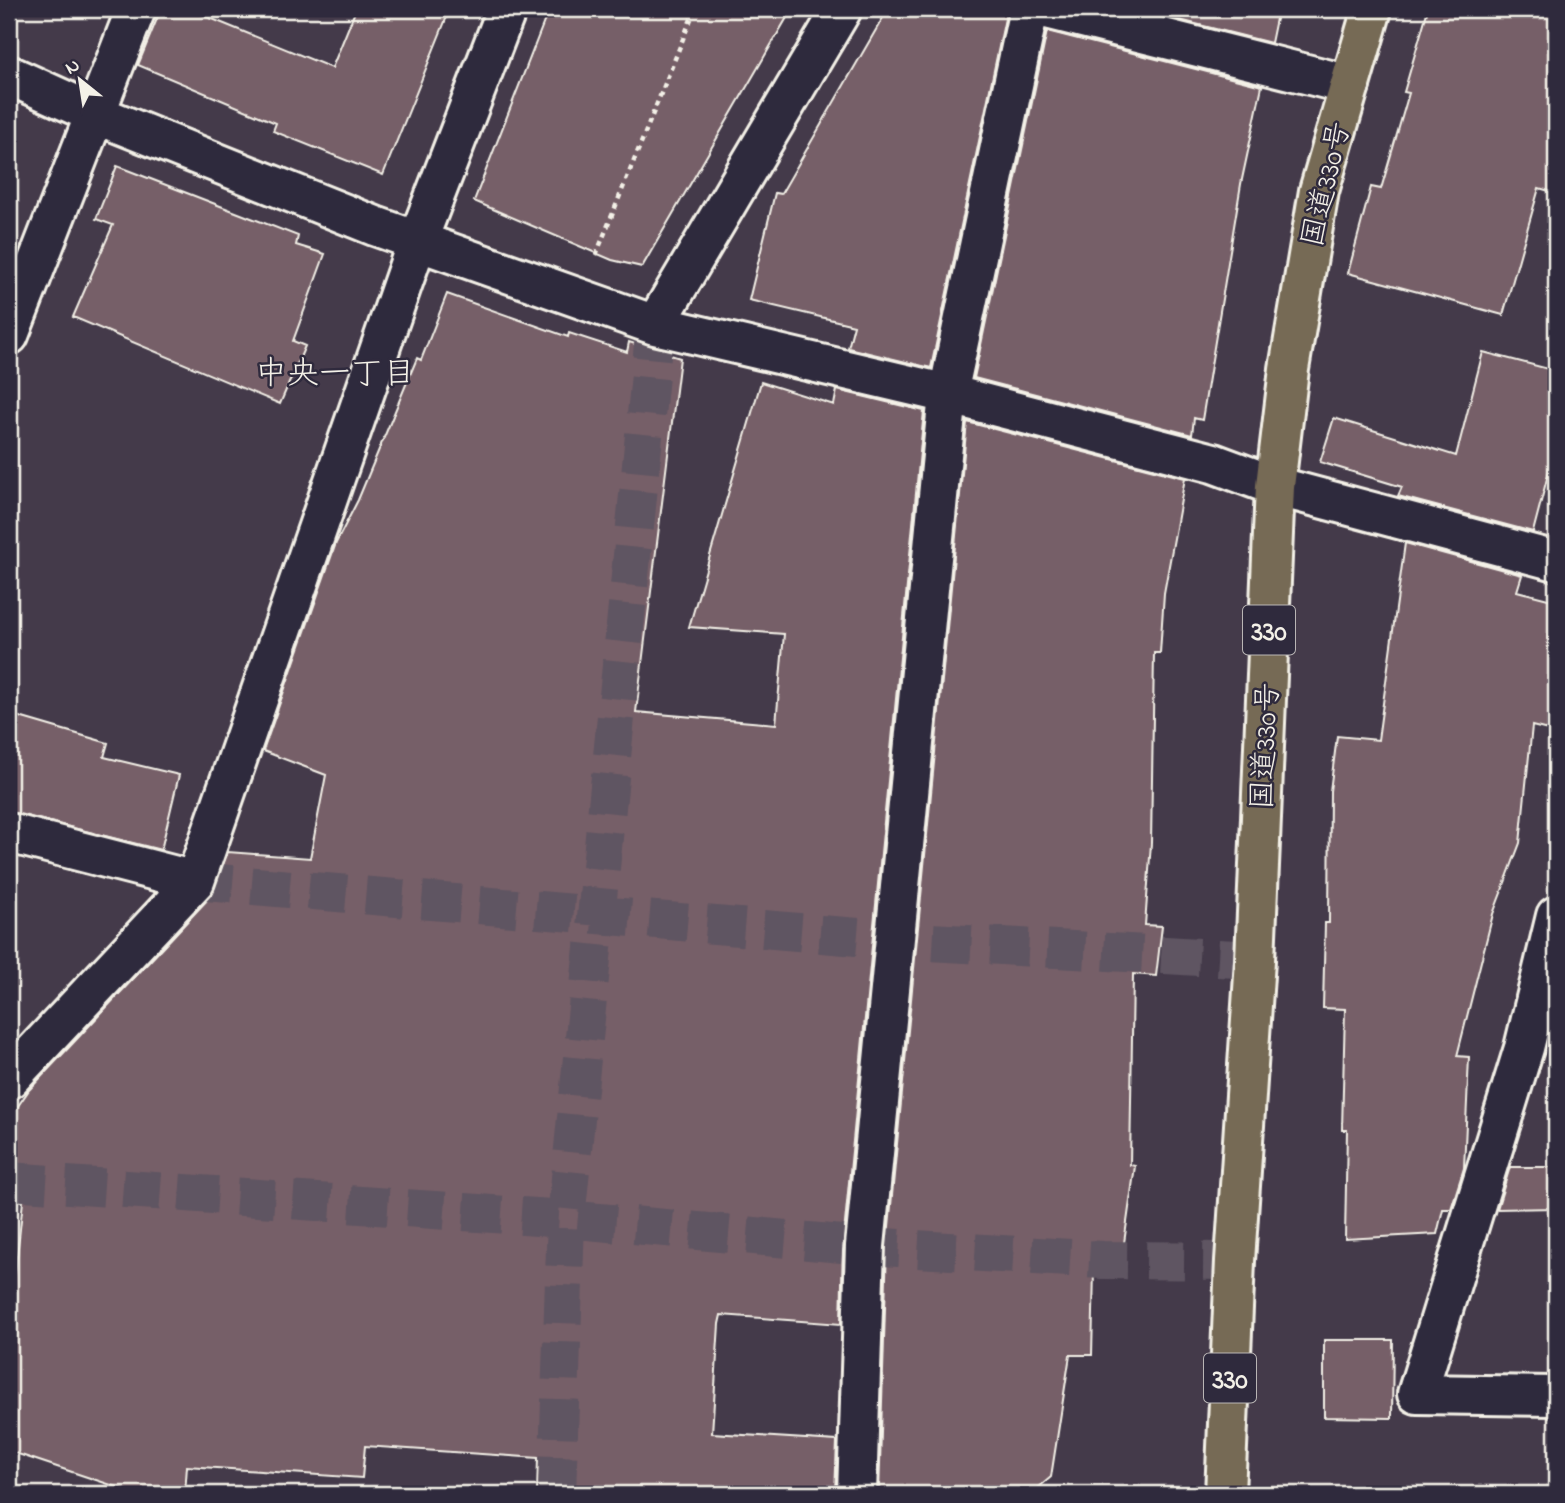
<svg xmlns="http://www.w3.org/2000/svg" width="1565" height="1503" viewBox="0 0 1565 1503" font-family="'Indie Flower','Klee One',sans-serif">
<rect width="100%" height="100%" fill="#443a4a"/>
<filter id="ink" filterUnits="userSpaceOnUse"><feTurbulence type="fractalNoise" baseFrequency=".0143" numOctaves="2"/><feDisplacementMap in="SourceGraphic" scale="14" xChannelSelector="R" yChannelSelector="G"/><feConvolveMatrix kernelMatrix="1 2 1 2 8 2 1 2 1" color-interpolation-filters="sRGB"/></filter>
<g filter="url(#ink)">
<path fill="#765e67" stroke="#f4f1e8" stroke-width="2" d="M161,9H188L332,68L356,9H450L383,175L273,131L276,123L138,65Z
M549,9H792L642,267L612,260L474,201Z
M888,9H1007L931,368L848,348L854,325L749,300L775,193L781,194Z
M1136,9H1278L1271,43Z
M1428,9H1556V193L1539,188L1503,315L1348,273L1371,187L1381,189L1409,93L1404,92Z
M1047,31L1262,86L1241,184L1202,420L1194,418L1192,435L974,378Z
M117,166L298,236L296,245L325,254L293,341L305,346L280,404L73,317L113,225L96,219Z
M447,294L568,337L569,333L627,352L629,342L680,358L636,712L776,724L784,634L689,627L761,382L834,405L837,390L924,411L843,1244L841,1324L721,1315L719,1324L712,1433L837,1441L835,1494H537L538,1458L365,1446L362,1478L187,1466L185,1494H138L9,1451V1331L23,1201L9,1200V1119L29,1090L211,896L228,852L310,858L326,775L263,751L336,543L358,500L417,358L421,360Z
M1483,352L1556,371V444L1533,532L1398,496L1402,487L1320,462L1334,418L1456,456Z
M967,422L1185,478L1164,593L1160,653H1154L1151,843L1145,925L1162,926L1156,976L1133,974L1130,1165L1135,1166L1120,1271L1094,1270L1092,1355H1070L1051,1477L1031,1494H879L887,1247Z
M1405,543L1522,575L1517,591L1556,601V732L1532,726L1520,843L1493,914L1457,1056L1469,1057L1464,1168L1451,1209H1443L1437,1234L1345,1239L1347,1130H1342L1345,1009L1323,1008L1325,923H1329L1330,791L1337,736L1378,740Z
M9,714L108,743L104,757L179,775L161,850L9,812Z
M1510,1167H1556V1208L1497,1209Z
M1324,1340H1393L1392,1418L1324,1417Z"/>
<g fill="none" stroke-linecap="round" stroke-linejoin="round">
<path stroke="#5e5562" stroke-width="38" stroke-dasharray="38 19" stroke-linecap="butt" d="M195,881L893,940L1255,960
M9,1181L566,1219L865,1246L1103,1260L1235,1261
M557,1494L566,1219L655,325"/>
<g stroke="#f4f1e8" stroke-width="44">
<path id="minor" d="M1047,9L1350,85
M9,75L95,114L375,226L655,325L948,394L1213,463L1275,486L1556,561
M655,325L842,9
M9,335L136,9
M9,833L195,881
M1556,916L1524,1048L1417,1394L1556,1396
M9,1079L195,881L417,242L507,9
M857,1494L865,1246L948,394L1029,9"/>
</g>
<g stroke="#f4f1e8" stroke-width="44">
<path id="highway" d="M1225,1494L1235,1261L1255,960L1275,486L1289,369L1319,191L1372,9"/>
</g>
<path stroke="#f4f1e8" stroke-width="4.5" stroke-dasharray="5 5" stroke-linecap="butt" d="M596,255L695,9"/>
<use href="#minor" stroke="#2f2a3d" stroke-width="38"/>
<use href="#highway" stroke="#766a55" stroke-width="38"/>
</g>
</g>
<g text-anchor="middle" stroke-width="5" stroke-linejoin="round" paint-order="stroke">
<g fill="#2f2a3d" stroke="#b9b5b5" stroke-width="2">
<rect x="1243" y="605.5" width="52" height="49" rx="5"/>
<rect x="1204" y="1353.5" width="52" height="49" rx="5"/>
</g>
<g font-size="28" font-weight="bold" fill="#f4f1e8">
<text x="1269" y="640">330</text>
<text x="1230" y="1388">330</text>
</g>
<g font-size="30" fill="#f4f1e8" stroke="#2f2a3d">
<text transform="translate(1325 184) rotate(-77)" y="10">国道330号</text>
<text transform="translate(1264 746) rotate(-87)" y="10">国道330号</text>
</g>
<g font-size="32" fill="#f4f1e8" stroke="#2f2a3d">
<text x="335" y="383">中央一丁目</text>
</g>
</g>
<rect width="1565" height="1503" fill="none" stroke="#2f2a3d" stroke-width="35"/>
<rect x="18" y="18" width="1530" height="1468" fill="none" stroke="#f4f1e8" stroke-width="2.5" filter="url(#ink)"/>
<g transform="translate(80 80) rotate(330)" stroke="#2f2a3d" stroke-width="5" paint-order="stroke">
<path d="M0-5L12 26L0 18L-12 26Z" fill="#f4f1e8"/>
<text y="-10" font-size="19" font-weight="bold" text-anchor="middle" fill="#f4f1e8">N</text>
</g>
</svg>
